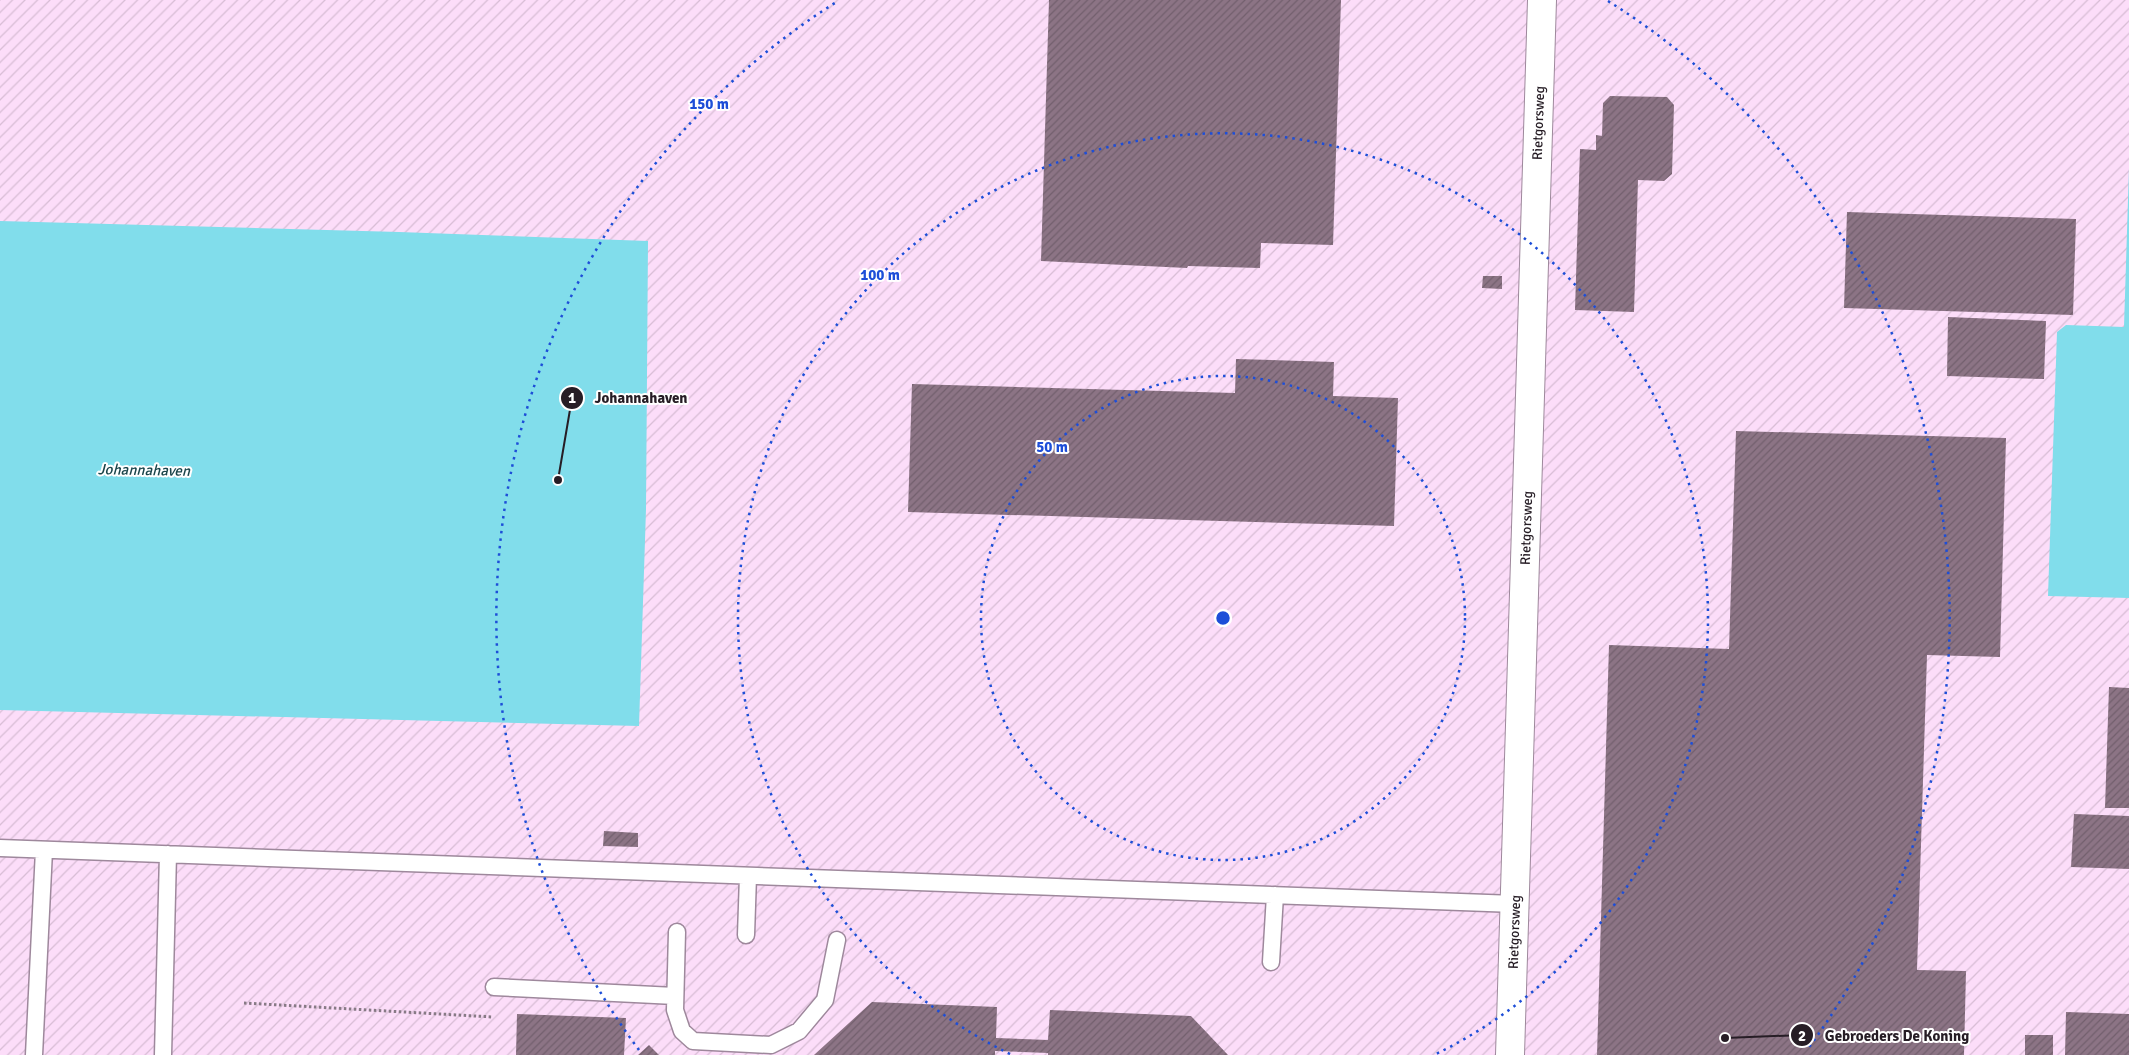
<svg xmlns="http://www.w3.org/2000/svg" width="2129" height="1055" viewBox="0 0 2129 1055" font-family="Signika,sans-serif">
<defs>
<pattern id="industrial-furrows" width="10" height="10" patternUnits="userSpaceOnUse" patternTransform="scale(1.25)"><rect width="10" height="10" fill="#fcddf9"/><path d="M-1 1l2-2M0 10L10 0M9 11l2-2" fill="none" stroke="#d8bdd5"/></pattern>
<pattern id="building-hatch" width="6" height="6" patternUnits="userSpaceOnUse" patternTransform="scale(1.25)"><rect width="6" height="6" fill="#8c7485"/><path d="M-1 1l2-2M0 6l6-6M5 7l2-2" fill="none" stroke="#725f6d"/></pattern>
</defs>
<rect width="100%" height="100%" fill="#ffebfd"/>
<path fill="url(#industrial-furrows)" d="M0,0H2129V1055H0Z"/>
<path fill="#81ddeb" d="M2129,168V598L2048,596L2057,332L2066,325L2124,327Z
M0,221L399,232L648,241L646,509L639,726L0,710Z"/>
<path fill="url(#building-hatch)" d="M1049,0H1341L1333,245L1261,243L1260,268L1188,266L1187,268L1041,261Z
M1610,96L1667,97L1674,105L1672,174L1664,181L1638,180L1634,312L1575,310L1580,149L1596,150V135L1602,136L1603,103Z
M1847,212L2076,219L2073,315L1844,308Z
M1483,276H1502V289L1482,288Z
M1948,317L2046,321L2044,379L1947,376Z
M1236,359L1334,362L1333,396L1398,398L1394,526L908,512L912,384L1235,393Z
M1736,431L2006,438L2000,657L1927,655L1917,970L1966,971L1964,1055H1597L1609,645L1729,649Z
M2109,687L2129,688V808H2105Z
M2074,814L2129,816V869L2071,867Z
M604,831L638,833V847L603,846Z
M872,1002L997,1007L996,1038L1048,1040L1050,1010L1191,1016L1228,1055H1048V1053L995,1051V1055H814Z
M2066,1012L2129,1014V1055H2065Z
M517,1014L626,1018L624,1055H516Z
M2025,1035H2053V1055H2025Z
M649,1045L659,1055H638Z"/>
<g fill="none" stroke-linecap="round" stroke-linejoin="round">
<g stroke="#9e889c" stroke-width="19">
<path id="lane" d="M0,848L1515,904
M677,932L675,1010L682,1031L693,1041L771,1045L799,1031L825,1000L837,940
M746,935L748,876
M1271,962L1275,895
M494,987L675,996
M34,1055L44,850
M163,1055L168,854"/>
</g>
<g stroke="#9e889c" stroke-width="30">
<path id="street" d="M1510,1055L1542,0"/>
</g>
<path stroke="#887a86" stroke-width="3" stroke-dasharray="2.5 2.5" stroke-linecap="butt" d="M244,1003L493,1017"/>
<use href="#lane" stroke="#fff" stroke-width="16"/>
<use href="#street" stroke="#fff" stroke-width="28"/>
</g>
<g fill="none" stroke="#1d4ed8" stroke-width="2.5" stroke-dasharray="2.5 5">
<circle cx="1223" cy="618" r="242"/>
<path d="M1010 1054A485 485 0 1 1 1436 1054"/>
<path d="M639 1050A727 727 0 0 1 838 1M1608 1A727 727 0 0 1 1807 1050"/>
</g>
<g text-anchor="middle" stroke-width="4" stroke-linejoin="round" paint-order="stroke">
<g font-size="14" fill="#261d25" stroke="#fff">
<text transform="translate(1538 123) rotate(-88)" y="5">Rietgorsweg</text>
<text transform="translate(1526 528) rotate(-88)" y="5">Rietgorsweg</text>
<text transform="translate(1514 932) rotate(-88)" y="5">Rietgorsweg</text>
</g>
<g font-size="15" font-style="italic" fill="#1a454b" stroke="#fff">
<text transform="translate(144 470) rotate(1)" y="5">Johannahaven</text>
</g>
</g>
<circle cx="1223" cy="618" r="8" fill="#1d4ed8" stroke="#fff" stroke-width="2.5"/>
<g font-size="15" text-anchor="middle" font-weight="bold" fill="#1d4ed8" stroke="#fff" stroke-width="4" stroke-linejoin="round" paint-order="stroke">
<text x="709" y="109">150 m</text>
<text x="880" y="280">100 m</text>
<text x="1052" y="452">50 m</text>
</g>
<path fill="none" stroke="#261d25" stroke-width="2" d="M558 480L572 398M1725 1038L1802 1035"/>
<g fill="#261d25" stroke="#fff" stroke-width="2">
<circle cx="558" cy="480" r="5"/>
<circle cx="1725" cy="1038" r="5"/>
<circle cx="572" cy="398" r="12"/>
<circle cx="1802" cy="1035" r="12"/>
</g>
<g font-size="15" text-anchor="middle" font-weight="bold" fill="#fff">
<text x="572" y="403">1</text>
<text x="1802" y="1041">2</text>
</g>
<g font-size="15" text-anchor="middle" font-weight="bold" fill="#261d25" stroke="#fff" stroke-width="4" stroke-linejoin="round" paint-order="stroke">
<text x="641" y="403">Johannahaven</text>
<text x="1897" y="1041">Gebroeders De Koning</text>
</g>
</svg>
